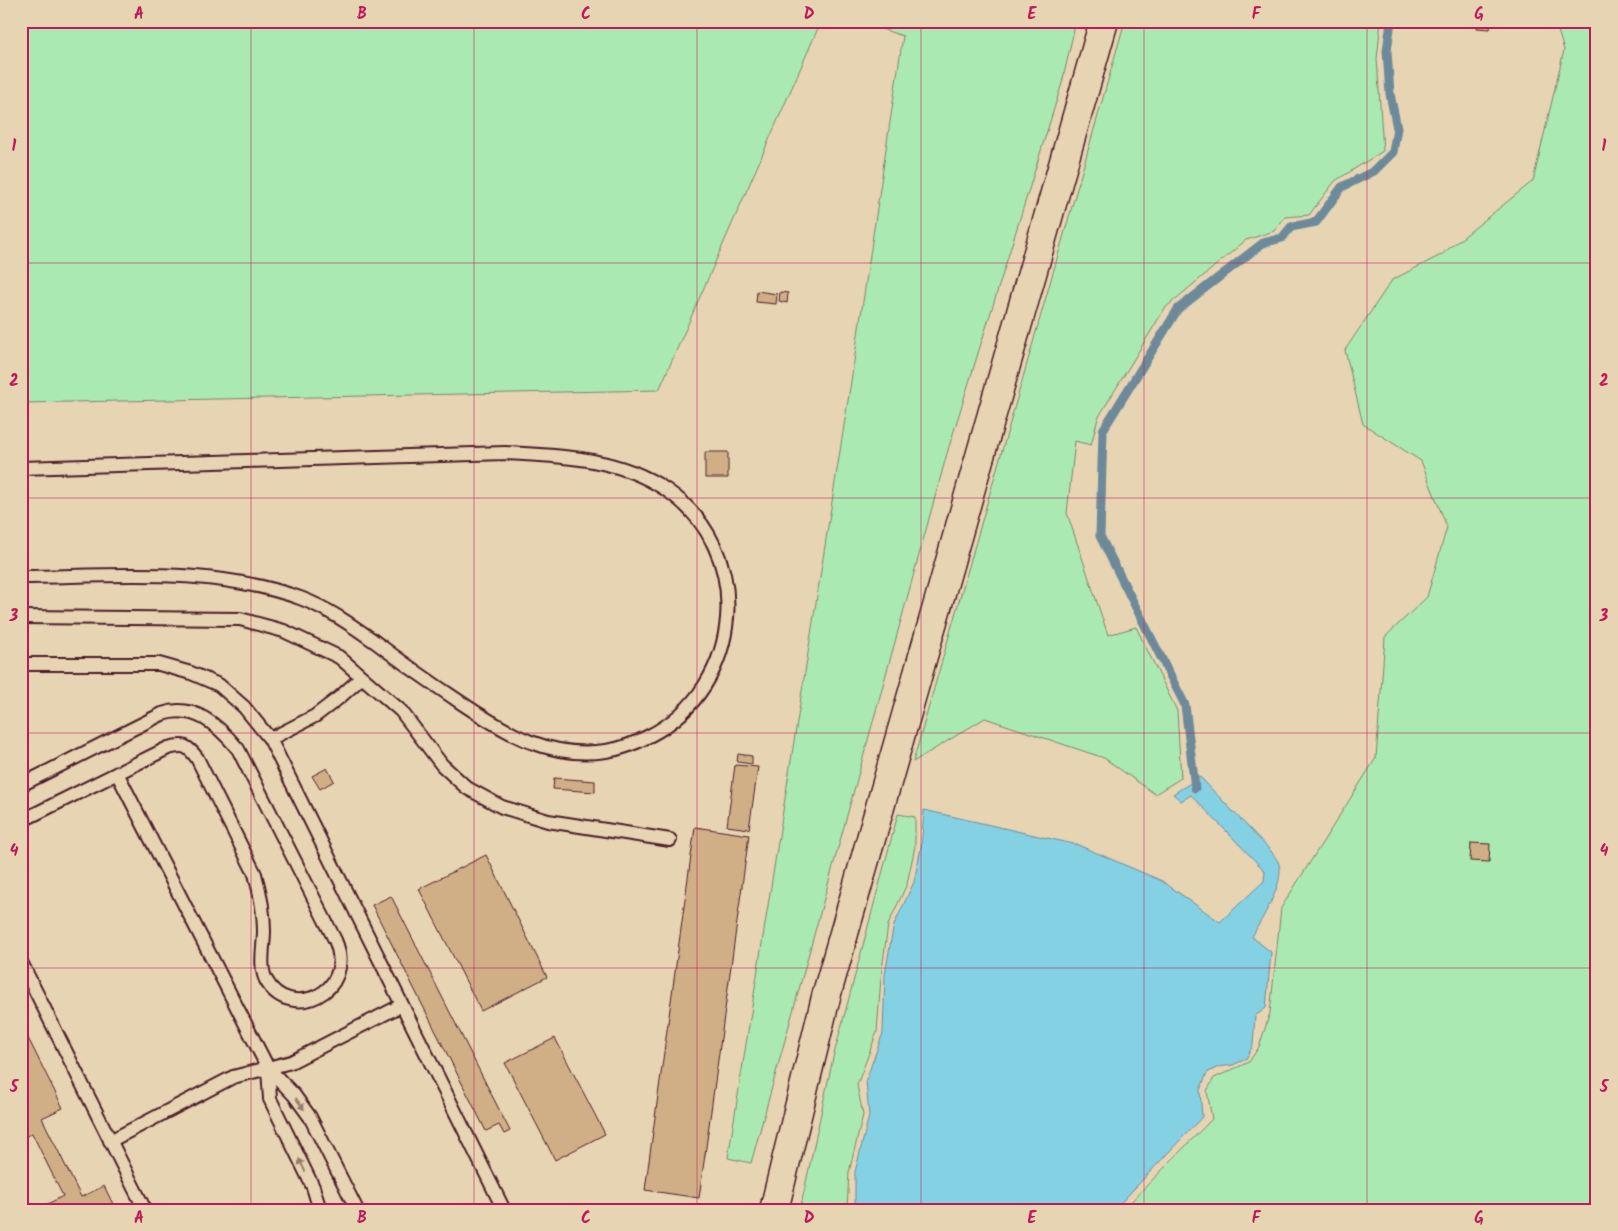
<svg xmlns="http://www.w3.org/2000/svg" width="1618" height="1231" viewBox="0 0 1618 1231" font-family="Kalam,sans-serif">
<rect width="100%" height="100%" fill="#e7d4b2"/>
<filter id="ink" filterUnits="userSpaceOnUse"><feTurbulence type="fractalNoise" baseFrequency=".02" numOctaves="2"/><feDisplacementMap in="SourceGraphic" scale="10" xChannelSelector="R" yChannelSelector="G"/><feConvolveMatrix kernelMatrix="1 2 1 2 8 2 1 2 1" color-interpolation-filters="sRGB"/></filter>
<g filter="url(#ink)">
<path fill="#aaeab2" stroke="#7a846e" d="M21,21H1076L1062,83L948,450L751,1163L728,1158L850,388L903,36L869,25L819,26L659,390L21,403Z
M1125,21H1381L1377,59L1383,151L1335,181L1309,215L1285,217L1274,231L1246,240L1165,308L1098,418L1091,445L1075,441L1067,513L1108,635L1136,627L1177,711L1181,778L1155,794L1104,758L985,718L913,762Z
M1555,21H1597V1210H1123L1212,1119L1207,1091L1214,1078L1249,1062L1259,1047L1270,1013L1281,908L1376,758L1385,637L1427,597L1447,527L1421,461L1363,424L1345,350L1392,280L1441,255L1533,181L1564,50Z
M898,814L915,817V846L907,884L888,925L881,977L877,1032L857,1085L863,1115L849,1172L847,1210H800L833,1058Z"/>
<path fill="#85d1e4" stroke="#6d8a9a" d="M1200,777L1271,851C1273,855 1278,860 1279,864C1285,884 1261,919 1252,937L1271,952L1266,1008L1255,1016L1253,1045L1246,1059L1233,1065L1218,1067L1207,1073L1200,1090L1202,1117L1114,1210H855V1172L869,1116L866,1080L883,1033L885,975L891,940L894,925L914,882L921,848L924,810L1078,845L1162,881L1220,922L1264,881L1265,871L1191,795L1181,801L1173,794Z"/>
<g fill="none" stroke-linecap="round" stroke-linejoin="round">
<path stroke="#6d8a9a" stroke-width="9" d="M1195,788L1185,705L1100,536L1103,430L1178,309L1263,243L1282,238L1291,227L1316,222L1342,187L1374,171L1393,152L1397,128L1390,94L1387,51L1391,21"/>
</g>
<path fill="#d0af87" stroke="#4a1f2b" d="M1477,21L1491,22L1490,29L1477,28Z
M757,291L777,294L776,304L756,302Z
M780,292L788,293L787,303L779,301Z
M705,452H728V478H705Z
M738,754L752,756V764L737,762Z
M735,765L758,767L749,829L727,826Z
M327,768L334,781L320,789L312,776Z
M554,778L595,781V792L553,789Z
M695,827L749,835L699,1198L645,1190Z
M1471,843L1490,844L1489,862L1470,861Z
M486,855L547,977L481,1011L419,889Z
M391,896L510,1131L504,1134L499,1125L486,1131L372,905Z
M21,1014L28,1027L24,1030L63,1108L42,1118L81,1197L104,1186L116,1210H36L63,1196L32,1133L21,1139Z
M555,1038L605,1134L555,1160L505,1063Z"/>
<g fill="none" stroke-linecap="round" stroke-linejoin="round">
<g stroke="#4a1f2b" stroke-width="16">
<path id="service" d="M21,468L505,453C560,456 618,457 665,489C756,549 745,687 649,736C636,743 621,749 606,751C550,759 508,734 463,704C433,684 403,663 374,641C350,624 327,608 300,598C210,566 115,576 21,577
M21,617L240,619L284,631L339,657L362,677L340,697L315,716L270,739L504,1210
M21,664H159L191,673L219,685L244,707L270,739
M362,677L401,711L442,765L467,788L502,807L548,821L670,840
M117,773L268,1068L294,1095L310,1117L357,1210
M21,785L162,714C194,703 218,725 238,749L335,940C358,994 288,1022 266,980C259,966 264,946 264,931C264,912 260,892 255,874L197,758C187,745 184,744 168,748L21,821
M21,962L145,1210
M268,1068L270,1099L313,1187L320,1210
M110,1141L233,1077L291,1062L402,1005"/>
</g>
<g stroke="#4a1f2b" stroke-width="31">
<path id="tertiary" d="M774,1210L827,993L1104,21"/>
</g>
<use href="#service" stroke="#e7d4b2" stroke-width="12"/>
<use href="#tertiary" stroke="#e7d4b2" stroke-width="28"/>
</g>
<defs><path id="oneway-solid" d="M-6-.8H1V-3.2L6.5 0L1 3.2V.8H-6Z" transform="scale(1.25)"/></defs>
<g fill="#987a6e">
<use href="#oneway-solid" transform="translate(300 1104) rotate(54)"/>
<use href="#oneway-solid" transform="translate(302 1165) rotate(-116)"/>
</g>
</g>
<path fill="none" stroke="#c2185b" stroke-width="1" stroke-opacity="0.55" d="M251,21V1210M474,21V1210M697,21V1210M921,21V1210M1144,21V1210M1367,21V1210M21,263H1597M21,498H1597M21,733H1597M21,968H1597"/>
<rect width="1618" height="1231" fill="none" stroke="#e7d4b2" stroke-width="55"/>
<rect x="28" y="28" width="1562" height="1176" fill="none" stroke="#c2185b" stroke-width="2"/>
<g font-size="16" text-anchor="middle" font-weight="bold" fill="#c2185b">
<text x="139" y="19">A</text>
<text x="362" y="19">B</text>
<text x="586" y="19">C</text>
<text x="809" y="19">D</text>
<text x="1032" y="19">E</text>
<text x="1256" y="19">F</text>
<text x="1479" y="19">G</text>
<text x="14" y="151">1</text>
<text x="1604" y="151">1</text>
<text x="14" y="386">2</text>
<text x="1604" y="386">2</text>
<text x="14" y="621">3</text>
<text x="1604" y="621">3</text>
<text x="14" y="856">4</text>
<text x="1604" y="856">4</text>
<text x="14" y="1092">5</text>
<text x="1604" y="1092">5</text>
<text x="139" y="1223">A</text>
<text x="362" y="1223">B</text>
<text x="586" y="1223">C</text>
<text x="809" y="1223">D</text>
<text x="1032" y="1223">E</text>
<text x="1256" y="1223">F</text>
<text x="1479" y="1223">G</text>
</g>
</svg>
